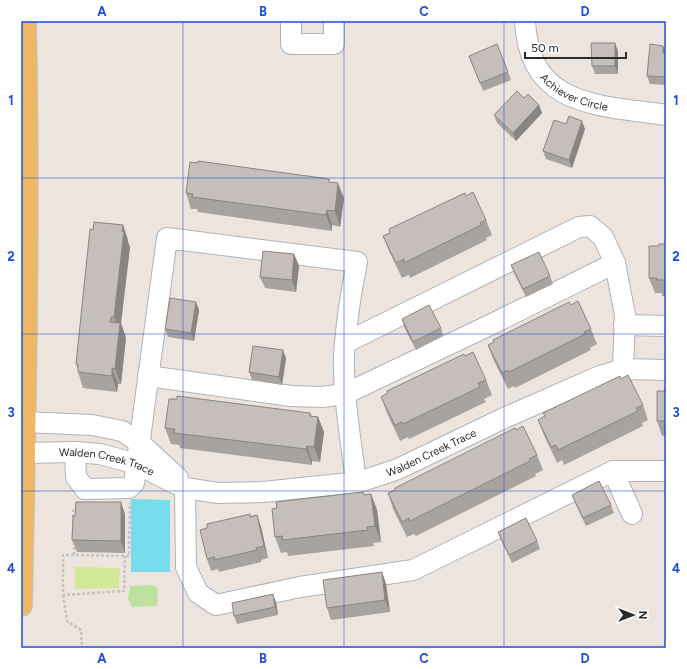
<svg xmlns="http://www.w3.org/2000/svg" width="687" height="669" viewBox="0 0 687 669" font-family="Figtree,sans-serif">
<rect width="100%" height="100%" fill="#ede4de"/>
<path fill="#bee19d" d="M152,585L158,588L157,606L132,607L128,599L130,586Z"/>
<path fill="#d2e899" d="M75,567L120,568L119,588L75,589Z"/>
<path fill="#75ddeb" d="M131,499L170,500V572H131Z"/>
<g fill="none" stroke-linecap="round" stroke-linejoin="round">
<g stroke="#aeb3bb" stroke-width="22">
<g id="minor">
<path d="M291,21V44H334V21"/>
<path id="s1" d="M525,21C529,108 600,105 666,115"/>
<path d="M624,325L666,326"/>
<path d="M345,343L579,227L590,226L603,237L615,263L625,315L623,369"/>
<path d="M148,376L291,396L322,397L345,394L492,324L615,263"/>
<path d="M24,422L92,425L122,431L140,443L178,478"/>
<path d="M75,452L76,477L85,489L129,488L134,483L167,238L357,262C351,292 346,324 344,355C343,398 351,440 356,482"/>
<path id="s2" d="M24,453L75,452L100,454L137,464L174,483L185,488L218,493L263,492L359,482L398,469L502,419L600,376L623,369L666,370"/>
<path d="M613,471L632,514"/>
<path d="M185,488L186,567L198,593L216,605L300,587L413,570L613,471H666"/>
</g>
</g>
<g stroke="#c4c4c4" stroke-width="24">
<path id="major" d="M21,605C25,410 29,216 25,21"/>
</g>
<path stroke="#c4c4c4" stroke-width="2.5" stroke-dasharray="3 2" stroke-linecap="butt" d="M73,509V519
M74,542V555L129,556L130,503
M74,555H63V595L124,591L125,556
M63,595L67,621L81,630L82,648"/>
<use href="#minor" stroke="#fff" stroke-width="20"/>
<use href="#major" stroke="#ecb864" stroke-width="22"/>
</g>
<path fill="#a9a3a0" d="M618,51V74H595L592,66Z
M666,53V85L650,84L647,76Z
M469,56L508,72L511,80L483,91Z
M524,98L539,105L542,113L516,141L497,123L494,115Z
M566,124L585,129L572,168L546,159L543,151Z
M329,179L330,182L344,198L340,227L332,225V231L198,212L197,209H191L186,193Z
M466,196L486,220L492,235L486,238L487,240L410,278L409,275L402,278L389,251L383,236Z
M123,225L128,240V242L130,247L121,323L126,338L121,384H118L117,392L83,388L78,372V370L76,364L93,230Z
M666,244V296H662V293H655L649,278L659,246Z
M294,254L299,266L296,292L265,288L260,277Z
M511,265L550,276L553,284L526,297L514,273Z
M196,302L199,310L194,341L168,337L165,329Z
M571,305L591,329L597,344L590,348L591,350L515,388L514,386L508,389L494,361L488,345Z
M402,319L441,328L443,336L416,350L404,327Z
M465,356L486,380L492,395L484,399L486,402L409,439L408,437L400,441L387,413L381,397Z
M286,358L282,385L252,380L249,372Z
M621,379L643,405L648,420L642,423L643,426L564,465L562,460L557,463L544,435L538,420L545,416L543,413Z
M666,388V436H662L657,421Z
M310,413L312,416L318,417L324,432L320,462L312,461V465L180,448L179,445L171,444L165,428Z
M537,455L543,470L535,474L536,476L416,536L414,534L407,537L393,509L388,493Z
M371,494L377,510L381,542L373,543L374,546L288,556L287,552L281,553L275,537L364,495Z
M572,495L611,505L614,513L586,526L575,503Z
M125,514V553L77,552L72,540Z
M257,515L261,527L268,558L261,560V562L219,572L218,569L211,571L207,559L251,516Z
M498,532L537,541L540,549L512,563L501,540Z
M382,572L386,584L390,612L331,620L327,608Z
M276,602L278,615L237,624L234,616Z"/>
<path fill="#8a8582" d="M615,43L618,51V74L615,66Z
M663,46L666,53V61L663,53Z
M539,105L542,113L516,141L513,133Z
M582,121L585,129L572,168L569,160Z
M338,183L344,198L340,227L335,211Z
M327,210L332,225V231L326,215Z
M123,225L128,240V242L130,247L121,323L126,338L121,384L115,369L119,332L114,317Z
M294,254L299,266L296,292L292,280Z
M196,302L199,310L194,341L191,333Z
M283,350L286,358L282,385L279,377Z
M112,368L118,384L117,392L112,376Z
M318,417L324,432L320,462L314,447Z
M307,446L312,461V465L306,449Z
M371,494L377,510L381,542L375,526Z
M121,502L125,514V553L121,541Z
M257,515L261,527L268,558L264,546Z
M256,548L261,560V562L257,550Z
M382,572L386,584L390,612L385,600Z
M273,594L276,602L278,615L275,607Z"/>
<path fill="#c5beba" stroke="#8a8582" d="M591,43H615V66H592Z
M497,44L508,72L480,83L469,56Z
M650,44L663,46V53H666V77L647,76Z
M517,91L524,98L528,94L539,105L513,133L494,115Z
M569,116L582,121L569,160L543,151L554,120L566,124Z
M198,161L329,179V182L338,183L335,211L327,210L326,215L192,197L193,194L186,193L190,162L198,163Z
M473,192L486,220L480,223L481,225L404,263V259L396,263L383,236L390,233L389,229L465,193L466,196Z
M94,222L123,225L122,232L124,231L114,317H111L110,322L120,323L115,369L112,368V376L78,372V364H76L90,229L93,230Z
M659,244H666V280H657V278H649V246H659Z
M263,251L294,254L292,280L260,277Z
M539,252L550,276L523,289L511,265Z
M170,298L196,302L191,333L165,329Z
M578,301L591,329L584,332L585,334L509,372L508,370L502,373L488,345L494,342L493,340L569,302L571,305Z
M429,305L441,328L413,342L402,319Z
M253,346L283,350L279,377L249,372Z
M473,352L486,380L478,383L480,387L403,424L402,422L395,425L381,397L388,393L387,391L464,354L465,356Z
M628,375L643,405L636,408L638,411L558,450L556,445L551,447L538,420L545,416L543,413L620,376L621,379Z
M665,388H666V421H657V391H665Z
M177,396L310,413V416L318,417L314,447L307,446L306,449L174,433L175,429L165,428L169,399H177Z
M523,426L537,455L529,459L530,461L410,521L409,518L402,522L388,493L395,490V488L515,428L516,430Z
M599,481L611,505L583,518L572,495Z
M363,492L364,495L371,494L375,526L367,527L368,530L283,540L282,536L275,537L272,509L277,508L276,502Z
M76,502H121V541L72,540L73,516H75Z
M250,514V517L257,515L264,546L256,548L257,550L214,560L215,557L207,559L200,530L207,528V524Z
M526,518L537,541L509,555L498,532Z
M382,572L385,600L327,608L323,580Z
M273,594L275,607L234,616L232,603Z"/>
<path fill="none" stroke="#1d4ed8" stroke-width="1" stroke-opacity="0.55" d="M183,21V648M344,21V648M504,21V648M21,178H666M21,334H666M21,491H666"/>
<g text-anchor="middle" stroke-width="3" stroke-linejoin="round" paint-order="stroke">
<g font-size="11" fill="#2b2b2b" stroke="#fff">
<text dy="4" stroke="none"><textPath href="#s1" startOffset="95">Achiever Circle</textPath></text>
<text dy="4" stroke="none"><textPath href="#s2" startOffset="421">Walden Creek Trace</textPath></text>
<text dy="4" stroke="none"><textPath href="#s2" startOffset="84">Walden Creek Trace</textPath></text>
</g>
</g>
<rect width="687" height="669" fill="none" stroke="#ffffff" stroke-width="44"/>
<g transform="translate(633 615) rotate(90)" stroke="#ffffff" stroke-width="3" paint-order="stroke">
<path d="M0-3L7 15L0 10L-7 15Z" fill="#2b2b2b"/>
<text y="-6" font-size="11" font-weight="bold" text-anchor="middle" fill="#2b2b2b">N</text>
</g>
<path d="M525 52v6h101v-6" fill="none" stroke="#2b2b2b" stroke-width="2"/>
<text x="531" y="52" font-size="12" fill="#2b2b2b" stroke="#ffffff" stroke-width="3" paint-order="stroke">50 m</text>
<rect x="22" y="22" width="643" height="625" fill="none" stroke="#1d4ed8" stroke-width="1.5"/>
<g font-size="13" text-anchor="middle" font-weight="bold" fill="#1d4ed8">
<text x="102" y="16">A</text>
<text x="263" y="16">B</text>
<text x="424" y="16">C</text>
<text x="585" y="16">D</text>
<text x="11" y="105">1</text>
<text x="676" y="105">1</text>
<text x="11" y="261">2</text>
<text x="676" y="261">2</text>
<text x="11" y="417">3</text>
<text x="676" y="417">3</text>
<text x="11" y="573">4</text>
<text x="676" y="573">4</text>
<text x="102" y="663">A</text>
<text x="263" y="663">B</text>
<text x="424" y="663">C</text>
<text x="585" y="663">D</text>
</g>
</svg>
